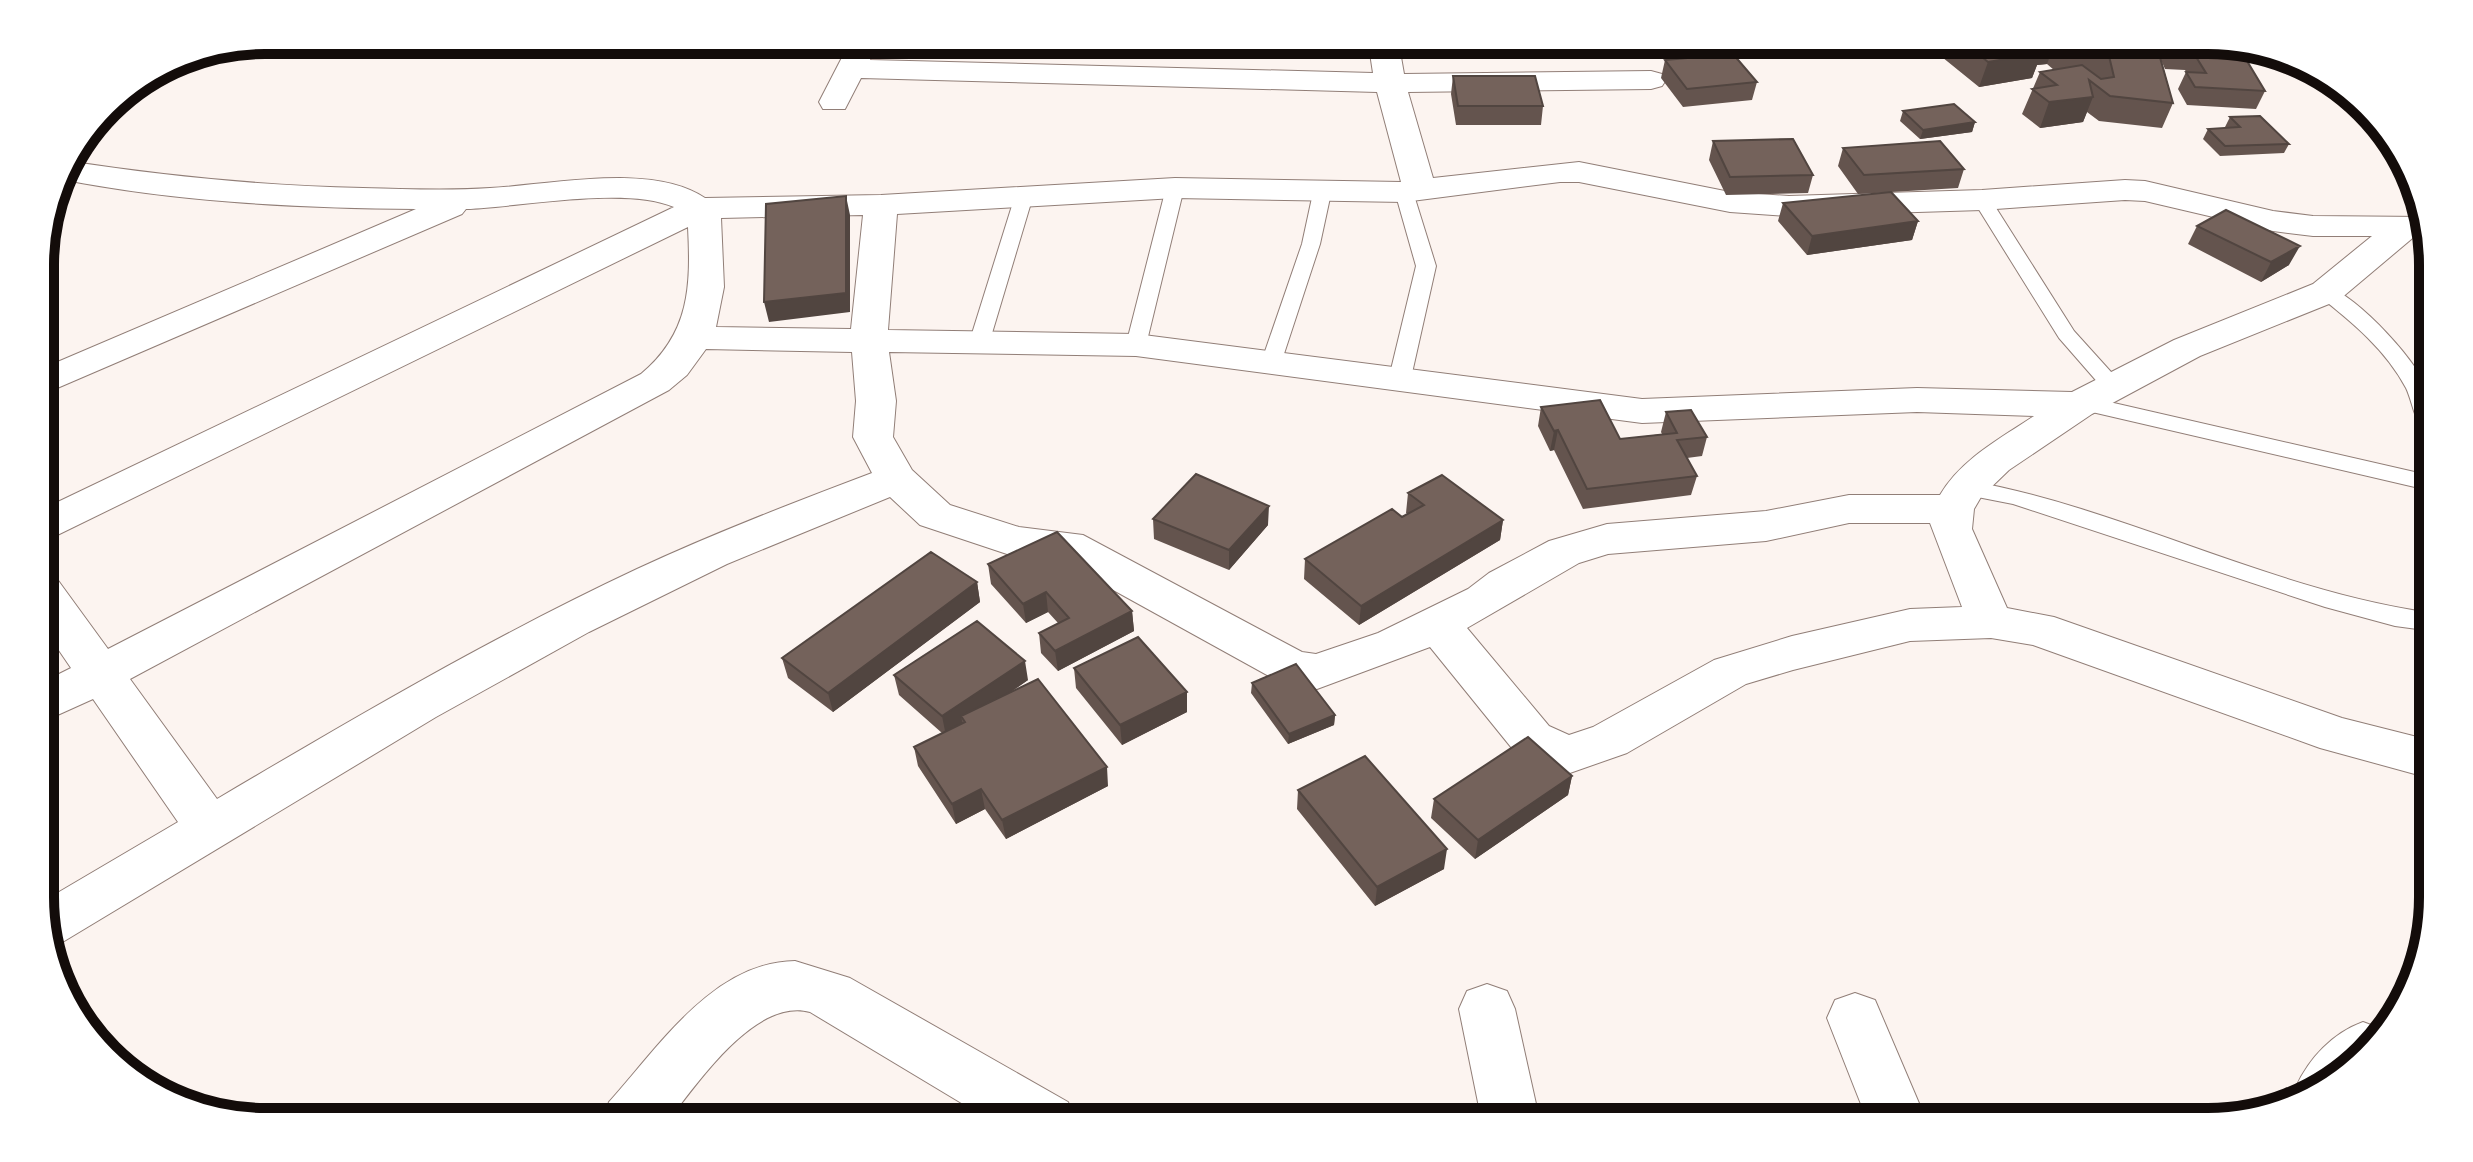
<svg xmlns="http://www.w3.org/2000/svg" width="2473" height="1162" viewBox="0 0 2473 1162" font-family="Cabin,sans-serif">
<rect width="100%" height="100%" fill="#fcf4f0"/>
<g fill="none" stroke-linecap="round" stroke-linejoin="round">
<g stroke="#917e77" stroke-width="2">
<path id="service" d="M1175,183L1184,188L1146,345L1143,349H1129L1126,345L1166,188Z
M1404,187L1413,192L1436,266L1410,382L1399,389L1388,382L1416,266L1395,192Z
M1322,188L1331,193L1320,244L1281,363L1271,369L1264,367L1261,363L1302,244L1313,193Z
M1024,191L1033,196L990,340L987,344H973L970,340L1015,196Z
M1982,194L1991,200L2074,331L2121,383L2125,388L2121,393H2107L2059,338L1973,200Z
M2326,286C2356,294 2424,367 2431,398C2434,409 2432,424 2432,436C2416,432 2413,402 2406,388C2386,350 2352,322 2319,296L2316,292L2319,288Z
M2092,398L2432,476V491L2092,412L2070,410L2067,405L2070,400Z
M1965,480C2125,508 2271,591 2432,613V631L2395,626L2325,607L2013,504L1957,493L1954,488L1957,483Z"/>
</g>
<g stroke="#917e77" stroke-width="2">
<path id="minor" d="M851,40H877L870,60L1373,73L1368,40H1398L1404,74L1651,71L1662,74L1666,80L1662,86L1651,89L1408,92L1433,178L1579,162L1730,192L1789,196L1982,190L2125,180L2145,181L2273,211L2313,216L2423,217L2429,233L2415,236L2339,300L2200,356L2092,414L2009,470L1981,497L1974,509L1972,529L2007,608L2054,617L2342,718L2433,741V779L2320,748L2033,645L1991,638L1910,641L1793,670L1746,684L1627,753L1567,774L1515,752L1430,647L1317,689L1276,680L1059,560L1016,557L920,525L890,497L727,564L589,632L436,717L51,949L42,927V902L178,822L93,699L42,722L41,683L71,668L41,624V574L57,579L108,649L641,374C690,333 691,286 688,227L41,543V510L674,207C625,186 521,207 466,209L462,214L41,395V369L416,209C298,208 176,202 60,179L67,161C165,176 263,186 363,188C405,189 448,191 490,188C551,185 652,162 705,198L881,195L1175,178L1401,182L1377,92L861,78L845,109H823L819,102ZM1560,182H1579L1730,212L1789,216L1982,210L2125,200L2145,201L2273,231L2313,236H2372L2313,284L2174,340L2072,392L1917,388L1642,399L1136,334L888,330L897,214L1175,198L1404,202ZM863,215L851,329L716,327L724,287L721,218ZM706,349L852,352L856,401L853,437L872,473C793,503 714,533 637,569C492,637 354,718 217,799L130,679L669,390L687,375ZM889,352L1136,356L1642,423L1917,412L2034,416C2001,438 1961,459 1940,495H1849L1766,511L1607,524L1549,541L1489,573L1468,589L1378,633L1316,654L1302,652L1083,535L1019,527L950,505L912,470L893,437L896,401ZM1849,523H1930L1962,607L1910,609L1792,636L1714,660L1593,727L1569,735L1549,726L1467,628L1579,563L1608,554L1766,541Z
M795,961L850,978L1068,1102L1076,1122H993L810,1012C755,997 697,1084 667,1122H601L609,1102C658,1048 713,962 795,961Z
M1487,984L1507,991L1515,1009L1540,1122H1482L1459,1009L1467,991Z
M1855,993L1875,1000L1927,1122H1868L1827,1018L1835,1000Z
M2363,1022L2379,1028L2333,1084L2300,1095L2296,1087C2309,1058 2333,1033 2363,1022Z"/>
</g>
<use href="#service" fill="#fff" fill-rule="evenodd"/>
<use href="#minor" fill="#fff" fill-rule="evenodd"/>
</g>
<path fill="#64544e" d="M1941,40H2208L2265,91L2256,109L2187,105L2178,89L2186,72L2185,70L2165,69L2162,62L2173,103L2162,128L2099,121L2087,112L2083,122L2040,128L2022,114L2040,72L2054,70L2047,64L2037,65L2032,78L1979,87L1937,53Z
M1665,60L1757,82L1752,100L1683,107L1661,78Z
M1453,76L1543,106L1541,125H1456L1451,94Z
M1903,111L1975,122L1972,132L1920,139L1900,121Z
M2230,117L2289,144L2284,153L2220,156L2203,139L2208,129L2227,128L2225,127Z
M1713,141L1813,175L1808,193L1726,195L1709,160Z
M1843,148L1964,169L1958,188L1858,194L1838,166Z
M1783,203L1918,221L1912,240L1807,255L1778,221Z
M2197,226L2289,265L2261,282L2188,244Z
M1541,407L1620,439L1662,434L1661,432L1666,412L1707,437L1702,456L1687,458L1697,476L1691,495L1583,509L1554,450L1550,451L1538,426Z
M1408,493L1503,520L1500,540L1359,625L1304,579L1305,559L1408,514L1406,513Z
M1153,519L1268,525L1229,570L1154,539Z
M988,564L1132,611L1134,631L1058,671L1041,653L1039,633L1058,623L1048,612L1026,623L991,584Z
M977,582L980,602L833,712L788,678L782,658Z
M1074,668L1187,712L1122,745L1076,688Z
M894,675L1028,680L1011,692L1108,786L1006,839L985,809L956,824L918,766L914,747L942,733L899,695Z
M1252,683L1335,715L1334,725L1288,744L1251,693Z
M1572,776L1568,795L1475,859L1431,818L1434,799Z
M1298,790L1444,869L1375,906L1297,809Z"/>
<path fill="#514540" d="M2049,40H2056L2047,64L2037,65L2032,78L1979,87L1988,62L2039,41Z
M2093,97L2083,122L2040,128L2049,102Z
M1975,122L1972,132L1920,139L1923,130Z
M846,196L850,215V312L769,322L764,302Z
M1918,221L1912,240L1807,255L1812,236Z
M2300,246L2289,265L2261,282L2271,262Z
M1558,430L1554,450L1550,451L1554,431Z
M1269,506L1268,525L1229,570V550Z
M1503,520L1500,540L1359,625L1361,606Z
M977,582L980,602L833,712L828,693Z
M1046,592L1048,612L1026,623L1023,604Z
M1132,611L1134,631L1058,671L1055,651Z
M1025,661L1028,680L965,723L961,716L963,725L946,736L942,716Z
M1187,692V712L1122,745L1120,725Z
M1335,715L1334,725L1288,744L1289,734Z
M1107,767L1108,786L1006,839L1002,820Z
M1572,776L1568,795L1475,859L1478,840Z
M981,789L985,809L956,824L952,804Z
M1447,849L1444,869L1375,906L1377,887Z"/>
<path fill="#74625b" stroke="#514540" stroke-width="2" d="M1961,40H2049L2039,41L2042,53L1988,62Z
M2058,40H2155L2173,103L2110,96L2089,80L2093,97L2049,102L2032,89L2057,85L2040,72L2082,65L2101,79L2114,77L2109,56L2075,52Z
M2166,40H2208L2238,46L2265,91L2195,87L2186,72L2206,73L2193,52L2173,51Z
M1733,54L1757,82L1687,89L1665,60Z
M1453,76H1535L1543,106H1458Z
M1954,104L1975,122L1923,130L1903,111Z
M2260,116L2289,144L2225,146L2208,129L2240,127L2230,117Z
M1793,139L1813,175L1730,177L1713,141Z
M1940,141L1964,169L1864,175L1843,148Z
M1891,192L1918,221L1812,236L1783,203Z
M846,196V293L764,302L766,204Z
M2226,210L2300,246L2271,262L2197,226Z
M1600,400L1620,439L1677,433L1666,412L1691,410L1707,437L1677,440L1697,476L1587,489L1558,430L1554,431L1541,407Z
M1196,474L1269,506L1229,550L1153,519Z
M1442,475L1503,520L1361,606L1305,559L1392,509L1402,517L1424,505L1408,493Z
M1057,532L1132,611L1055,651L1039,633L1069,618L1046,592L1023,604L988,564Z
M931,552L977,582L828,693L782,658Z
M977,621L1025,661L942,716L894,675Z
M1138,637L1187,692L1120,725L1074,668Z
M1296,664L1335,715L1289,734L1252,683Z
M1038,679L1107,767L1002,820L981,789L952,804L914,747L965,722L961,716Z
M1528,737L1572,776L1478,840L1434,799Z
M1365,756L1447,849L1377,887L1298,790Z"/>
<path d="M0 0H2473V1162H0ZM265 54H2208A211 211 0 0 1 2419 265V897A211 211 0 0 1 2208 1108H265A211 211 0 0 1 54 897V265A211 211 0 0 1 265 54Z" fill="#fff" fill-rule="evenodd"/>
<path fill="none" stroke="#130c0a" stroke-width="10" d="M265 54H2208A211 211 0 0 1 2419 265V897A211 211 0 0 1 2208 1108H265A211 211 0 0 1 54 897V265A211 211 0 0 1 265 54Z"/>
</svg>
